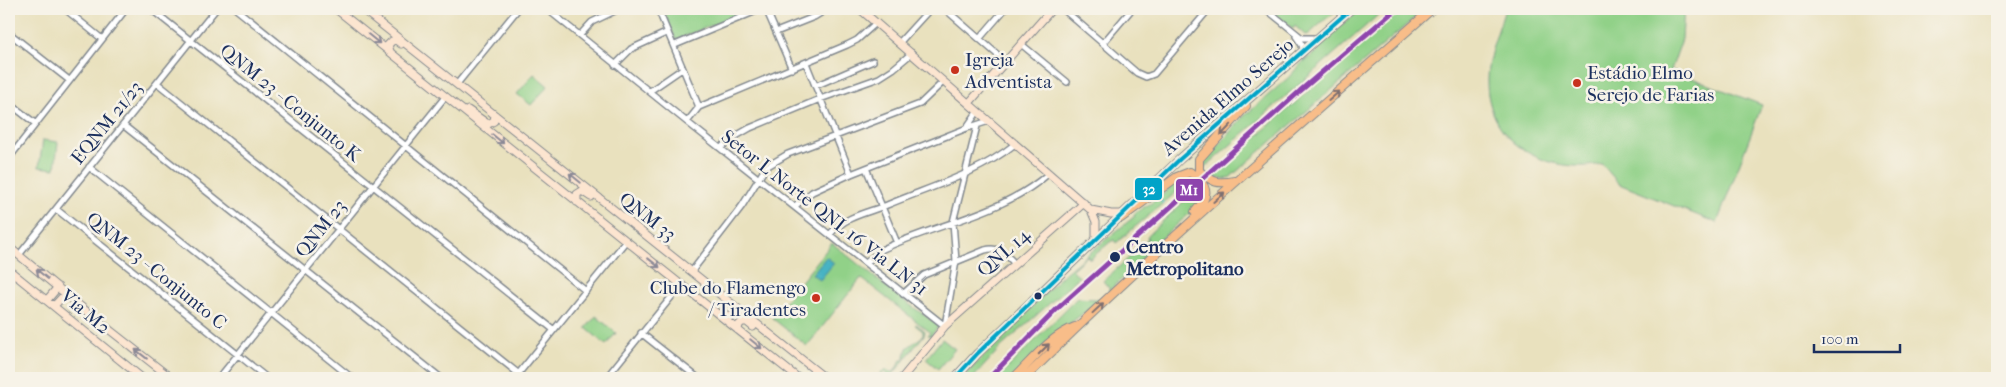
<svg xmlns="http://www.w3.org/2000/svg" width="2006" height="387" viewBox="0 0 2006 387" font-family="'IM FELL French Canon',serif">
<rect width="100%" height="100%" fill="#f7f3e8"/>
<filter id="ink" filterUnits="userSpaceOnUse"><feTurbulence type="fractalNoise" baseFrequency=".02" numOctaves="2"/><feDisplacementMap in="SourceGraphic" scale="10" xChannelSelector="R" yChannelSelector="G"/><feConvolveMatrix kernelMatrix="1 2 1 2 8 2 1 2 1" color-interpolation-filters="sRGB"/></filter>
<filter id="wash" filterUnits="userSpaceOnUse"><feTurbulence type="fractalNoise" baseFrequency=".0096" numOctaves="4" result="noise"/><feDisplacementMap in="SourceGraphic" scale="20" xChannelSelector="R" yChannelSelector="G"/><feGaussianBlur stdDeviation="1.12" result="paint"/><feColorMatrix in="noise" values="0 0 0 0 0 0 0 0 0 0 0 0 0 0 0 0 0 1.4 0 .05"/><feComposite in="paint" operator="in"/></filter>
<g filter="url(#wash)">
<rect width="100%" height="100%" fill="#e9e1be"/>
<path fill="#91d188" stroke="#568073" d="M663,9H751L676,40Z
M1269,9H1342L1327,18L1309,34L1305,35L1295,26L1293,29Z
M1360,9H1385L1202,170L1200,162L1225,138L1242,118L1288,78L1309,55L1304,63L1320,48L1318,46Z
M1402,9H1425L1228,179L1209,178Z
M1505,9H1684L1682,39L1671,70L1762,105L1717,223L1619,184L1602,164C1545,175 1486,142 1487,79C1487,58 1499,29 1505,9Z
M534,74L548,86L531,105L517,94Z
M43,140L58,142L55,169L39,167Z
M1188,175L1193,178L1116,243L1114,240L1110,242L1090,259L1087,256L1072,269L1079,277L1001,347L973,378H962L1065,273L1135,216L1134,214C1141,208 1150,205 1157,199C1167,193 1175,179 1188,175Z
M1200,186L1202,190L1201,203L1153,246L1137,265L1109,291V288L1103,281L1141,247V246L1148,239L1147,237L1149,234Z
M832,243L899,297L937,324L938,327L931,336L928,335L930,332L861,278L807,346L772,318Z
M1077,298L1097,299L1099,301L1060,331L1012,378H997Z
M596,316L616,333L606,345L586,328Z
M916,324L925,331L924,335L890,378H885L888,374L884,372L881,375V372L887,370L890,372H894L901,360H904L907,348L923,336V331L915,325Z
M942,339L955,349L938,369L926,359Z"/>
<path fill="#47b3c3" stroke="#317190" d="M826,257L834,263L820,280L812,274Z"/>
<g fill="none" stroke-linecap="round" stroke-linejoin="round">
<path stroke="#47b3c3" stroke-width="2" d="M1158,198L1163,203"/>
</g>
</g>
<g filter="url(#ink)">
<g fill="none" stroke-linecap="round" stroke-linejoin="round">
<g stroke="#82888e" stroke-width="8">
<path id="street" d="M65,9L102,39
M151,9L554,330
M236,9L586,291
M547,9L687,122L945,326L956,261L953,222L977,126
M658,9L699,107
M766,9L792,69
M945,9L1006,62
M1063,9L1137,73L1146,77L1154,74L1209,9
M1266,9L1302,38H1318
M776,32L814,17L827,9
M9,33L69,80
M580,35L592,22L619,9
M1296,36L1302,45L1303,51
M980,38L1005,9
M899,43L930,9
M1103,43L1132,9
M1021,44L1067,82
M675,45L761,9
M806,63L851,174
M615,65L631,49L668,32
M157,83L519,374
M457,84L518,9
M815,86L873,61
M650,91L682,69
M9,103L36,124
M687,122L699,107L847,45L857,40L876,23
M123,125L441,378
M967,127L978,111
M721,148L729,140L750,128L820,99L879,78L893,69L912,53
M9,158L126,9
M89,167L352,378
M866,168L897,243
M795,206L812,192L851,174L967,128L989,121
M56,209L267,378
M830,234C848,215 864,214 887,205C930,187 978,174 1015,144
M19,255L216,9
M866,263L881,250C935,224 1003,214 1048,174
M692,271L742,206L766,167L788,154L920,104L943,82
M903,294L924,275L985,250C999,246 1006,254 1015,264
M641,333L698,378
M219,378L445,97
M515,378L626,241
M606,378L681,285"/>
</g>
<g stroke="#82888e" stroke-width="9">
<path id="secondary" d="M336,9L798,378
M362,9L825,378
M860,9L1091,210L1096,222V239
M390,51L388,45L392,41L396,40L401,44
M969,103L1052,9
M468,110L488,124L494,121L495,115
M577,202V194L582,191L591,197
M1091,210L1111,214H1122
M9,247L97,320L171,378
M9,270L142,378
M47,300L58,287
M54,306L65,294
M722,312L727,316H733L736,313V307
M738,330L739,325L742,322H747L753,327
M902,378L945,326L1084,203"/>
</g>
<g stroke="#82888e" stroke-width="10">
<path id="primary" d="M1235,181C1217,184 1214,183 1199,171V159L1246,106
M1121,218L1177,177L1190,172C1208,185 1211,195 1195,212
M955,378L978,353L1180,159L1351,9
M1014,378C1032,360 1051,336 1075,327
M1025,378C1155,249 1295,130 1432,9"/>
</g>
<use href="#street" stroke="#fff" stroke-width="5"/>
<use href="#secondary" stroke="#fce5d0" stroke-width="7"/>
<use href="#primary" stroke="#f8bd89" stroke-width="8"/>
<g stroke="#f7f3e8" stroke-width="8">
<path id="bus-1" d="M955,378L978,353L1180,159L1351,9"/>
</g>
<use href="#bus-1" stroke="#01a3c8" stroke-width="4"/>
<g stroke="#f7f3e8" stroke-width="9">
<path id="metro-1" d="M989,378L1058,308L1300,91L1396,9"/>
</g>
<use href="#metro-1" stroke="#8e44ad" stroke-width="5"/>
</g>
<defs><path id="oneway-shaft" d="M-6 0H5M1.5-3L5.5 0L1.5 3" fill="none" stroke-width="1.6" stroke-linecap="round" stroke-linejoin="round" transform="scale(1.25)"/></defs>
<g stroke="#8c8a97">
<use href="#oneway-shaft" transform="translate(374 39) rotate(39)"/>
<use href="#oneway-shaft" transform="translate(498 139) rotate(39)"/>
<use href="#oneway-shaft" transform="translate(575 178) rotate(-141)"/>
<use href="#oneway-shaft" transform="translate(654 263) rotate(38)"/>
<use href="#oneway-shaft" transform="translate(42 274) rotate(-140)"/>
<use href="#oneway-shaft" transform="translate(756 344) rotate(39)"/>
<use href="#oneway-shaft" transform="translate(141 354) rotate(-142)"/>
</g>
<g stroke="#7e6f71">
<use href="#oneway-shaft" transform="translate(1334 96) rotate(-41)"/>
<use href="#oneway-shaft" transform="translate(1226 130) rotate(134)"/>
<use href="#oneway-shaft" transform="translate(1219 197) rotate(-41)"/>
<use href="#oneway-shaft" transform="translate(1098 308) rotate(-43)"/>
<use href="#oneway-shaft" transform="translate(1044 349) rotate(-45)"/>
</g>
</g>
<g fill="#c8321e" stroke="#f7f3e8" stroke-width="2">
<circle cx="955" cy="70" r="5"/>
<circle cx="1577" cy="83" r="5"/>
<circle cx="816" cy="298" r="5"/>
</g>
<g fill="#1b2f5e" stroke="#f7f3e8" stroke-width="2">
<circle cx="1115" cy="257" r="6"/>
<circle cx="1038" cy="296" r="4.5"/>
</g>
<g text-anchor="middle" stroke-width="5" stroke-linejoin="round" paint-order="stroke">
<g font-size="19" fill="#1b2f5e" stroke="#f7f3e8" text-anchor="start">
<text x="965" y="66">Igreja<tspan x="965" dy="22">Adventista</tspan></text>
<text x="1587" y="79">Estádio Elmo<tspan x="1587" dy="22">Serejo de Farias</tspan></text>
<text x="806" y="294" text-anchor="end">Clube do Flamengo<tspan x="806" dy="22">/ Tiradentes</tspan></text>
</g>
<g font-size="19" fill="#1b2f5e" stroke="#f7f3e8">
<text transform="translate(1227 96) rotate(-41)" y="7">Avenida Elmo Serejo</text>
<text transform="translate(291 102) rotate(39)" y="7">QNM 23 - Conjunto K</text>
<text transform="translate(106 122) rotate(-51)" y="7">EQNM 21/23</text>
<text transform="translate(825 212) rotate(38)" y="7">Setor L Norte QNL 16 Via LN 31</text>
<text transform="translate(648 216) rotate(38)" y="7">QNM 33</text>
<text transform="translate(320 228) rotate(-51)" y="7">QNM 23</text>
<text transform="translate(1003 252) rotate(-41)" y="7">QNL 14</text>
<text transform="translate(157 270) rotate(39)" y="7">QNM 23 - Conjunto C</text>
<text transform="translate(86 311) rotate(40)" y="7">Via M2</text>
</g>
<g font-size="19" font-weight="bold" fill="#1b2f5e" stroke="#f7f3e8" text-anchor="start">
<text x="1126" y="253">Centro<tspan x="1126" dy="22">Metropolitano</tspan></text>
</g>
</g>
<g stroke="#f7f3e8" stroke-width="2">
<rect x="1134" y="177" width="29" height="24" rx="5" fill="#01a3c8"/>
<rect x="1175" y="178" width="29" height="24" rx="5" fill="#8e44ad"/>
</g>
<g font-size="14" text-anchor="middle" font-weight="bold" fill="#fff">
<text x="1149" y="194">32</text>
<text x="1189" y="195">M1</text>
</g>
<rect width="2006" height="387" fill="none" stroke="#f7f3e8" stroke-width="30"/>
<path d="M1814 344v8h86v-8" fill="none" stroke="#1b2f5e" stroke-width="2.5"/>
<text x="1821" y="344" font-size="15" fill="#1b2f5e" stroke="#f7f3e8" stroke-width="4" paint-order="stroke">100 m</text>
</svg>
